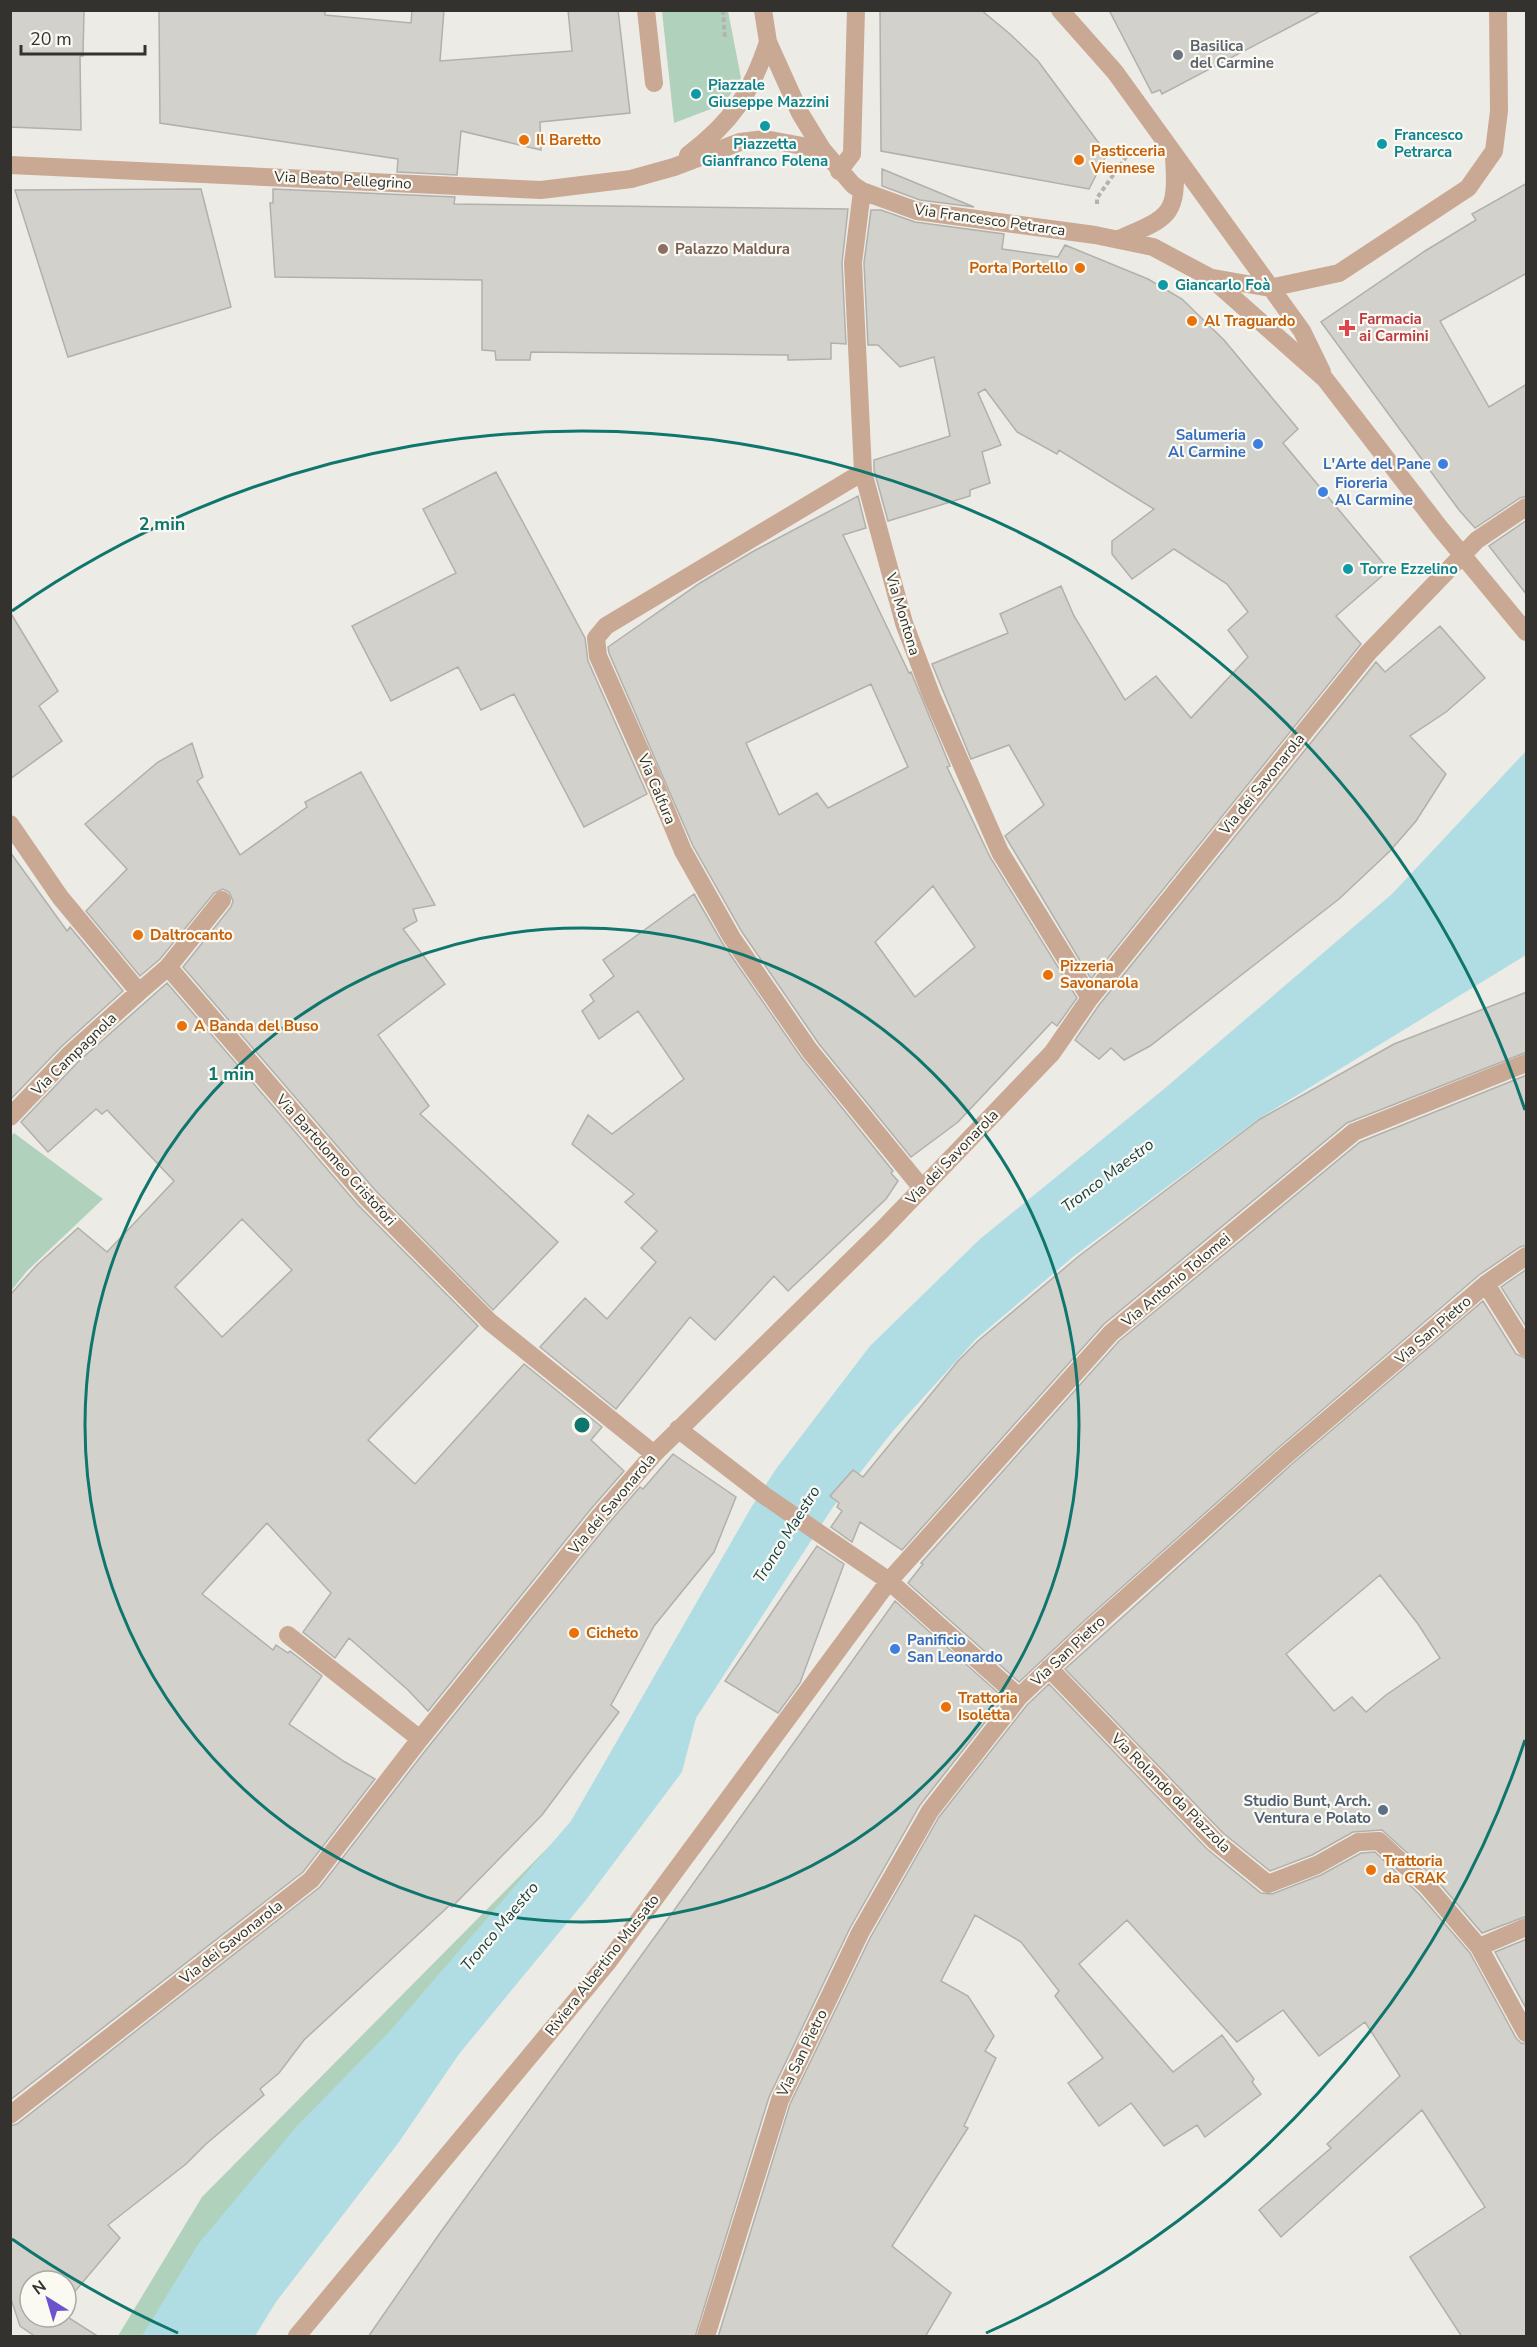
<svg xmlns="http://www.w3.org/2000/svg" width="1537" height="2347" viewBox="0 0 1537 2347" font-family="'Nunito Sans',sans-serif">
<rect width="100%" height="100%" fill="#edebe5"/>
<path fill="#b0d1bc" d="M662,11H728L741,78L724,104L674,123Z
M14,1133L103,1199L27,1271L11,1291L10,1137Z
M607,1788L177,2336H118L202,2197Z"/>
<path fill="#b0dde4" d="M1526,751V955L1258,1119L1074,1256L976,1339L893,1431L833,1507L696,1718L682,1772L586,1900L459,2054L399,2142L276,2302L255,2336H142L199,2243L296,2127L389,2032L571,1821L752,1506L776,1469L870,1346L980,1239L1164,1089L1392,894Z"/>
<path fill="#d3d1cb" stroke="#b1b0aa" stroke-width="1.5" fill-rule="evenodd" d="M10,10H84L83,56H80L81,130L10,127Z
M159,10H325V15L411,23L412,10H444L440,61L572,51L568,10H618L630,113L540,122L541,150L461,131L457,175L397,172L398,159L160,123Z
M880,10H981L1010,34L1038,61L1107,154L1089,189L881,151Z
M1109,10H1322L1162,94L1160,90L1152,93Z
M882,169L974,207L920,200L882,186Z
M1527,183V273L1440,321L1489,407L1527,384V496L1520,498L1475,528L1459,510L1321,322L1425,251L1476,220L1472,214Z
M201,189L231,307L68,357L15,190Z
M273,189L455,197L454,204L848,209L842,263L846,344L831,343V359L788,360V355L531,352L530,360H496L495,351L482,350V280L275,277L270,203H273Z
M871,210H881L915,222L1004,234L1002,249L1058,257L1065,245L1148,279L1182,299L1224,340L1298,429L1283,443L1389,570L1336,616L1361,644L1091,979L1005,836L1044,805L1009,745L971,759L932,664L1008,633L1000,614L1061,586L1074,616L1125,700L1156,676L1191,718L1248,657L1228,630L1248,612L1227,584L1174,549L1132,579L1112,554V541L1154,509L1059,450L1057,454L1017,432L985,389L978,393L1001,445L982,452L990,483L970,490V496L888,521L874,470V460L950,436L934,357L900,367L878,345H868L864,263Z
M496,472L585,638L588,661L647,794L584,827L514,694L481,710L458,667L391,701L352,626L456,573L423,509Z
M858,496L866,528L843,535L909,673L911,672L950,766L947,767L990,857L1077,998L1057,1026L1052,1022L958,1122L911,1157L819,1044L742,932L693,846L609,653L608,647L700,583L752,552ZM871,684L908,767L828,808L817,793L779,815L746,743ZM933,886L975,947L915,997L875,942Z
M1527,520V595L1489,546Z
M10,612L58,691L39,706L62,741L10,779Z
M1440,626L1485,678L1446,712L1410,736L1446,774L1416,821L1390,851L1339,899L1150,1046L1124,1060L1111,1048L1099,1059L1075,1040L1099,1005L1376,662L1385,672Z
M192,743L203,777L197,781L240,855L307,807L305,802L361,772L435,905L413,909L417,921L403,929L445,984L378,1035L429,1106L420,1114L558,1242L493,1310L375,1190L183,967L231,907L233,901L229,892L223,889L214,893L160,959L140,976L86,911L127,869L85,824L158,762Z
M10,852L67,931L70,927L123,991L62,1046L10,1100Z
M694,894L723,944L801,1057L893,1171L891,1173L898,1181L886,1199L788,1291L774,1276L715,1340L690,1317L616,1409L540,1347L585,1298L607,1319L656,1262L641,1248L657,1231L625,1202L634,1194L572,1144L588,1115L612,1134L684,1079L638,1011L599,1039L582,1011L594,1001L590,995L614,976L603,960Z
M167,983L358,1205L478,1326L368,1440L415,1484L524,1364L602,1427L591,1440L624,1471L590,1510L428,1711L408,1690L349,1638L335,1658L303,1632L331,1593L267,1523L202,1594L273,1650L276,1645L288,1653L290,1651L322,1676L289,1724L345,1762L375,1779L303,1872L10,2100V1295L37,1265L78,1228L107,1252L174,1181L107,1110L102,1114L96,1109L48,1152L21,1122L78,1062ZM242,1219L292,1270L222,1337L175,1287Z
M1527,992V1052L1347,1123L1104,1324L902,1550L860,1522L852,1542L831,1527L842,1511L837,1507L839,1503L830,1496L853,1470L863,1477L958,1361L978,1341L1079,1256L1260,1119L1394,1044Z
M1527,1075V1245L1520,1247L1479,1275L1278,1448L1084,1621L1019,1682L908,1583L923,1564L921,1563L1119,1341L1360,1142Z
M1527,1269V1328L1501,1287Z
M1483,1301L1516,1354L1527,1359V1916L1482,1933L1435,1878L1382,1830L1353,1832L1312,1855L1270,1871L1223,1833L1065,1669L1292,1464ZM1380,1575L1418,1624L1440,1658L1386,1695L1366,1712L1352,1697L1334,1711L1286,1654Z
M673,1454L736,1497L714,1552L654,1626L641,1650L611,1705L619,1712L542,1815L452,1907L450,1905L304,2040L279,2073L260,2089L264,2095L206,2144L186,2164L108,2225L120,2238L66,2302V2281H30V2317L66,2316L99,2337H36L20,2326L10,2296V2126L17,2124L320,1887L425,1751L608,1524L640,1487L643,1489Z
M817,1546L844,1564L800,1683L778,1713L725,1681Z
M895,1601L1004,1698L920,1805L850,1928L769,2097L695,2337H368L440,2233L675,1909Z
M1049,1684L1207,1849L1261,1893L1272,1894L1321,1875L1361,1853L1375,1852L1419,1894L1470,1953L1516,2038L1521,2043L1527,2044V2337H1462L1410,2257L1485,2207L1422,2110L1281,2237L1259,2210L1331,2148L1327,2144L1400,2076L1365,2022L1319,2056L1283,2010L1237,2042L1127,1920L1079,1964L1173,2072L1222,2035L1254,2079L1252,2082L1261,2094L1205,2137L1197,2125L1164,2146L1131,2103L1099,2126L1068,2083L1103,2058L1055,1996L1059,1991L1021,1942L975,1915L941,1981L968,1996L994,2036L985,2051L996,2058L964,2126L968,2128L892,2246L951,2293L925,2337H718L790,2104L870,1938L939,1817L1027,1705Z
M1527,1939V2010L1495,1952Z"/>
<g fill="none" stroke-linecap="round" stroke-linejoin="round">
<path stroke="#b4b2ad" stroke-width="4" stroke-dasharray="4.5 3" stroke-linecap="butt" d="M723,10L725,39
M1097,204V198L1128,154L1135,150"/>
<path stroke="#c9a894" stroke-width="18" d="M646,10L654,83
M763,10L768,42L800,113L822,149L853,185L862,191L917,211L1095,235L1153,247L1211,278L1325,379L1440,528L1526,632
M1060,10L1115,72L1302,331L1322,372
M688,155C732,122 751,93 768,42
M10,165L541,190L631,179L674,167L740,142L765,139L808,147L827,158
M839,171L852,154L856,10
M862,191L853,263L863,472L904,623L932,697L1000,852L1090,998
M1119,239C1171,217 1178,215 1174,157
M1213,278L1270,288L1339,273L1468,188L1494,151L1499,111L1498,10
M863,472L606,626L596,638L598,656L656,786L683,851L732,938L810,1051L921,1187
M10,824L60,897L139,992L168,967L367,1198L490,1322L654,1454
M168,967L222,900
M10,1117L70,1054L139,992
M1486,1284L1526,1348
M678,1429L765,1496L889,1581L1019,1697
M288,1635L420,1739
M1049,1668L1215,1841L1268,1884L1317,1865L1358,1842L1379,1841L1427,1886L1479,1947L1526,2033
M1479,1947L1526,1927
M10,2115L311,1880L420,1739L599,1517L654,1454L882,1230L1052,1053L1090,998L1368,653L1477,540L1526,507
M297,2336L608,1962L889,1581L1111,1333L1354,1132L1526,1063
M706,2336L780,2100L860,1933L930,1811L1019,1697L1091,1629L1285,1456L1486,1284L1526,1256"/>
</g>
<g fill="none" stroke="#0f766e" stroke-width="3">
<circle cx="582" cy="1425" r="497"/>
<path d="M1525 1740A994 994 0 0 1 986 2333M178 2333A994 994 0 0 1 12 2239M12 611A994 994 0 0 1 1525 1110"/>
</g>
<circle fill="#6b7280" stroke="#faf9f2" stroke-width="2" cx="1178" cy="55" r="6"/>
<g fill="#0f9aa8" stroke="#faf9f2" stroke-width="2">
<circle cx="696" cy="94" r="6"/>
<circle cx="765" cy="126" r="6"/>
<circle cx="1382" cy="144" r="6"/>
<circle cx="1163" cy="285" r="6"/>
<circle cx="1348" cy="569" r="6"/>
</g>
<g fill="#e8710a" stroke="#faf9f2" stroke-width="2">
<circle cx="524" cy="140" r="6"/>
<circle cx="1079" cy="160" r="6"/>
<circle cx="1080" cy="268" r="6"/>
<circle cx="1192" cy="321" r="6"/>
<circle cx="138" cy="935" r="6"/>
<circle cx="1048" cy="975" r="6"/>
<circle cx="182" cy="1026" r="6"/>
<circle cx="574" cy="1633" r="6"/>
<circle cx="946" cy="1707" r="6"/>
<circle cx="1371" cy="1870" r="6"/>
</g>
<circle fill="#8d6e63" stroke="#faf9f2" stroke-width="2" cx="663" cy="249" r="6"/>
<path fill="#e0444e" stroke="#faf9f2" stroke-width="2" d="M1344 319h6v6h6v6h-6v6h-6v-6h-6v-6h6z"/>
<g fill="#3f7fe0" stroke="#faf9f2" stroke-width="2">
<circle cx="1258" cy="444" r="6"/>
<circle cx="1443" cy="464" r="6"/>
<circle cx="1323" cy="492" r="6"/>
<circle cx="895" cy="1649" r="6"/>
</g>
<circle fill="#5c6f8a" stroke="#faf9f2" stroke-width="2" cx="1383" cy="1810" r="6"/>
<g text-anchor="middle" stroke-width="4.5" stroke-linejoin="round" paint-order="stroke">
<g font-size="15" font-weight="bold" fill="#5b616d" stroke="#faf9f2" text-anchor="start">
<text x="1190" y="51">Basilica<tspan x="1190" dy="17">del Carmine</tspan></text>
</g>
<g font-size="15" font-weight="bold" fill="#0d838f" stroke="#faf9f2" text-anchor="start">
<text x="708" y="90">Piazzale<tspan x="708" dy="17">Giuseppe Mazzini</tspan></text>
<text x="1394" y="140">Francesco<tspan x="1394" dy="17">Petrarca</tspan></text>
<text x="765" y="149" text-anchor="middle">Piazzetta<tspan x="765" dy="17">Gianfranco Folena</tspan></text>
<text x="1175" y="290">Giancarlo Foà</text>
<text x="1360" y="574">Torre Ezzelino</text>
</g>
<g font-size="15" font-weight="bold" fill="#c56008" stroke="#faf9f2" text-anchor="start">
<text x="536" y="145">Il Baretto</text>
<text x="1091" y="156">Pasticceria<tspan x="1091" dy="17">Viennese</tspan></text>
<text x="1068" y="273" text-anchor="end">Porta Portello</text>
<text x="1204" y="326">Al Traguardo</text>
<text x="150" y="940">Daltrocanto</text>
<text x="1060" y="971">Pizzeria<tspan x="1060" dy="17">Savonarola</tspan></text>
<text x="194" y="1031">A Banda del Buso</text>
<text x="586" y="1638">Cicheto</text>
<text x="958" y="1703">Trattoria<tspan x="958" dy="17">Isoletta</tspan></text>
<text x="1383" y="1866">Trattoria<tspan x="1383" dy="17">da CRAK</tspan></text>
</g>
<g font-size="15" fill="#33322f" stroke="#faf9f2">
<text transform="translate(343 180) rotate(3)" y="5">Via Beato Pellegrino</text>
<text transform="translate(990 220) rotate(8)" y="5">Via Francesco Petrarca</text>
<text transform="translate(903 614) rotate(73)" y="5">Via Montona</text>
<text transform="translate(1262 784) rotate(-51)" y="5">Via dei Savonarola</text>
<text transform="translate(657 789) rotate(67)" y="5">Via Calfura</text>
<text transform="translate(74 1054) rotate(-44)" y="5">Via Campagnola</text>
<text transform="translate(952 1157) rotate(-46)" y="5">Via dei Savonarola</text>
<text transform="translate(336 1160) rotate(48)" y="5">Via Bartolomeo Cristofori</text>
<text transform="translate(1176 1280) rotate(-40)" y="5">Via Antonio Tolomei</text>
<text transform="translate(1433 1330) rotate(-41)" y="5">Via San Pietro</text>
<text transform="translate(612 1504) rotate(-50)" y="5">Via dei Savonarola</text>
<text transform="translate(1068 1651) rotate(-43)" y="5">Via San Pietro</text>
<text transform="translate(1171 1793) rotate(45)" y="5">Via Rolando da Piazzola</text>
<text transform="translate(231 1942) rotate(-38)" y="5">Via dei Savonarola</text>
<text transform="translate(602 1965) rotate(-52)" y="5">Riviera Albertino Mussato</text>
<text transform="translate(802 2053) rotate(-64)" y="5">Via San Pietro</text>
</g>
<g font-size="15" font-weight="bold" fill="#785e54" stroke="#faf9f2" text-anchor="start">
<text x="675" y="254">Palazzo Maldura</text>
</g>
<g font-size="15" font-weight="bold" fill="#be3a42" stroke="#faf9f2" text-anchor="start">
<text x="1359" y="324">Farmacia<tspan x="1359" dy="17">ai Carmini</tspan></text>
</g>
<g font-size="15" font-weight="bold" fill="#366cbe" stroke="#faf9f2" text-anchor="end">
<text x="1246" y="440">Salumeria<tspan x="1246" dy="17">Al Carmine</tspan></text>
<text x="1431" y="469">L'Arte del Pane</text>
<text x="1335" y="488" text-anchor="start">Fioreria<tspan x="1335" dy="17">Al Carmine</tspan></text>
<text x="907" y="1645" text-anchor="start">Panificio<tspan x="907" dy="17">San Leonardo</tspan></text>
</g>
<g font-size="15" font-weight="bold" fill="#4e5e75" stroke="#faf9f2" text-anchor="end">
<text x="1371" y="1806">Studio Bunt, Arch.<tspan x="1371" dy="17">Ventura e Polato</tspan></text>
</g>
<g font-size="16" font-style="italic" fill="#143d43" stroke="#faf9f2">
<text transform="translate(1107 1175) rotate(-37)" y="6">Tronco Maestro</text>
<text transform="translate(786 1534) rotate(-58)" y="6">Tronco Maestro</text>
<text transform="translate(499 1926) rotate(-50)" y="6">Tronco Maestro</text>
</g>
</g>
<circle cx="582" cy="1425" r="9" fill="#0f766e" stroke="#faf9f2" stroke-width="3"/>
<g font-size="18" text-anchor="middle" font-weight="bold" fill="#0f766e" stroke="#faf9f2" stroke-width="4.5" stroke-linejoin="round" paint-order="stroke">
<text x="162" y="530">2 min</text>
<text x="231" y="1080">1 min</text>
</g>
<rect width="1537" height="2347" fill="none" stroke="#33322f" stroke-width="24"/>
<g transform="translate(48 2299) rotate(323)"><circle r="28" fill="#faf9f2" stroke="#aaa9a4" stroke-width="1.5"/>
<path d="M0-4.5L10 22L0 15L-10 22Z" fill="#6c52cc"/>
<text y="-9" font-size="16" font-weight="bold" text-anchor="middle" fill="#33322f">N</text>
</g>
<path d="M21 45v9h124v-9" fill="none" stroke="#33322f" stroke-width="3"/>
<text x="30" y="45" font-size="18" fill="#33322f" stroke="#faf9f2" stroke-width="4.5" paint-order="stroke">20 m</text>
</svg>
